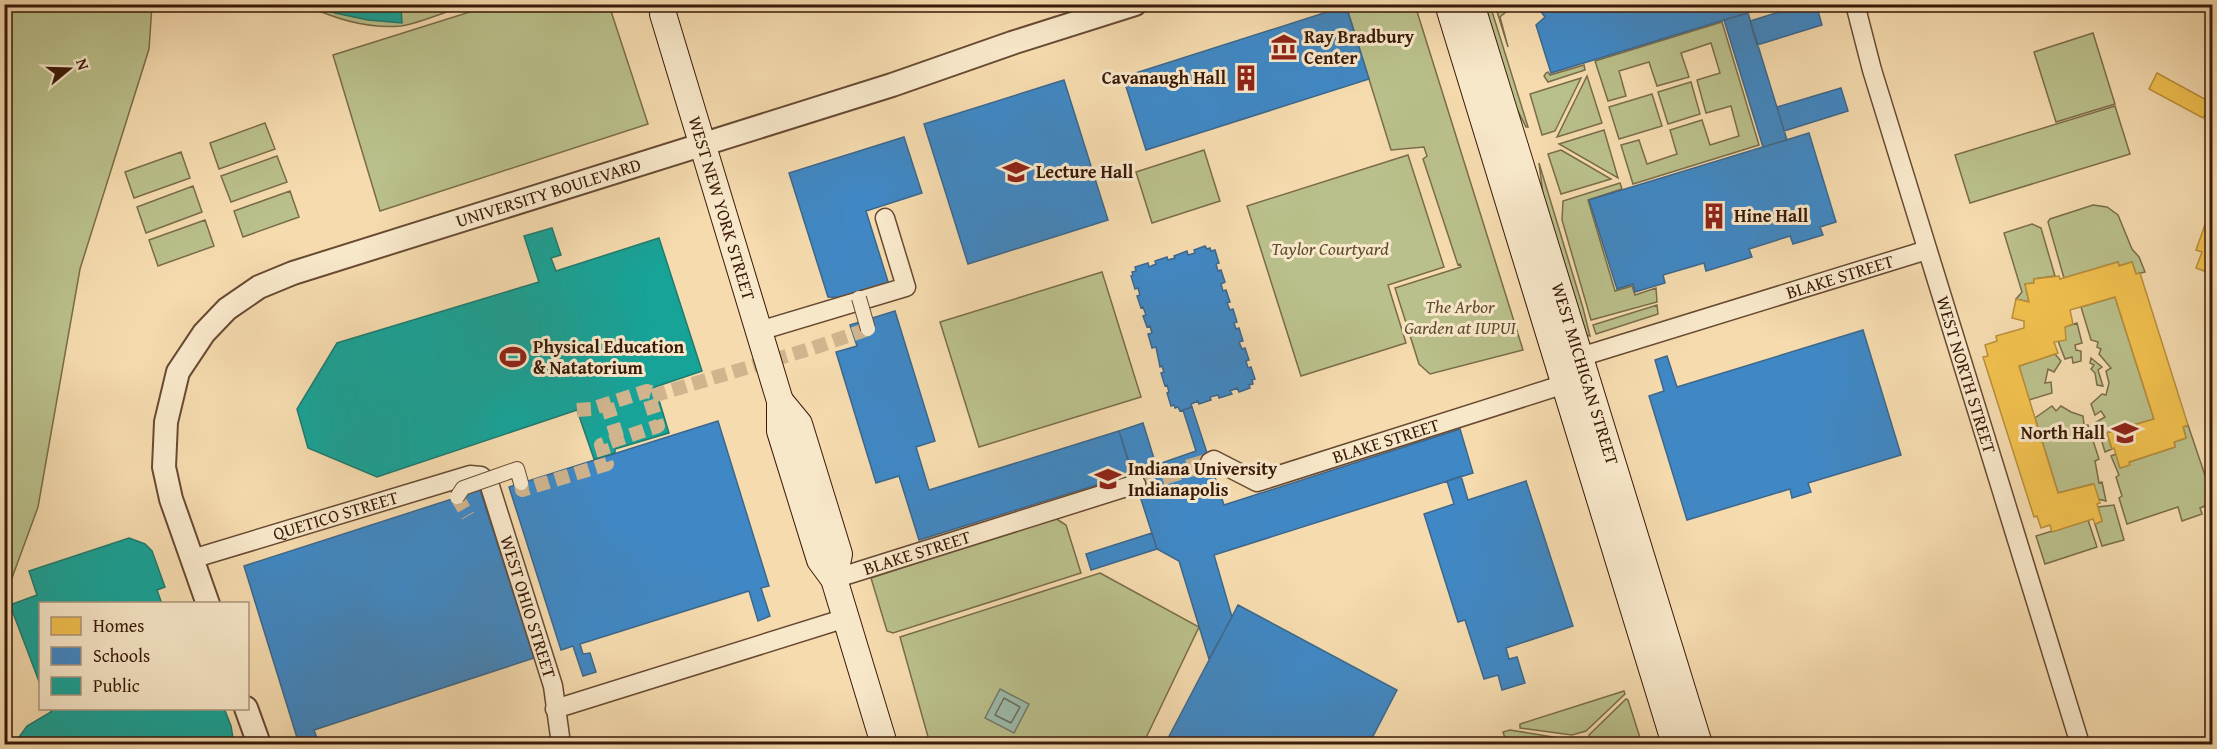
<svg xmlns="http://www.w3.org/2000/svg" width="2217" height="749" viewBox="0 0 2217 749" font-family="'Gentium Book Plus',serif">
<rect width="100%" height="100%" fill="#f5dbae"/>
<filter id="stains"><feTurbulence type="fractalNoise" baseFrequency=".00333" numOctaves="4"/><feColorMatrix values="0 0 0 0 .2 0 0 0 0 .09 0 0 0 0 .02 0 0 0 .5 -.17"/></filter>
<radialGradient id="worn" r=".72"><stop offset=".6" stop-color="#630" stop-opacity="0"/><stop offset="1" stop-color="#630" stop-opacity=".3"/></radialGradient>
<path fill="#bac08b" stroke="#7a6c4a" stroke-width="1.5" d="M5,4L152,5L149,49L80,269L38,507L5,597Z
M495,4L609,5L648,124L380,211L333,55Z
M306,5H468C449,10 418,24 401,26C368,29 335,19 306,5Z
M1346,5H1415L1523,350L1430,374L1419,364L1395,288L1461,267L1460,264L1458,265L1423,159L1427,156L1424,147L1391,150Z
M1482,5H1490L1528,127H1526L1515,105Z
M1495,5H1511L1513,6L1500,17L1508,47Z
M1722,22L1759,145L1633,184L1621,145L1639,140L1647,164L1677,154L1670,130L1702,120L1710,145L1739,136L1731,106L1706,113L1697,80L1720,73L1711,43L1681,53L1689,77L1657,86L1649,62L1619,71L1626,96L1608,101L1595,61Z
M2093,33L2115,104L2056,122L2034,52Z
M1584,65L1585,70L1548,82L1544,76L1546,73L1548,72L1550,75Z
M1587,76L1602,123L1557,137Z
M1581,78L1555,131L1542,135L1530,94Z
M1691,82L1700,114L1668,124L1658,92Z
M1652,94L1662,126L1619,139L1609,107Z
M2115,106L2130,154L1970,203L1955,155Z
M265,123L275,149L219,169L210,143Z
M1604,130L1618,178L1559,144Z
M1204,150L1220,201L1152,223L1136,172Z
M1561,150L1611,179L1561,194L1548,154Z
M181,152L190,178L134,198L125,172Z
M1408,155L1444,267L1388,285L1406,343L1301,376L1247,206Z
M277,156L287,182L231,202L221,176Z
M1539,163L1583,308L1590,336L1586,335L1545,211Z
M1620,183L1622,189L1588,200L1615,291L1632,286L1635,295L1656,288L1657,302L1591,320L1562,220L1563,201Z
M193,186L202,212L146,233L137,207Z
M290,191L299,217L243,237L234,211Z
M2093,205L2107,207L2118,215L2132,249L2139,257L2145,272L2136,274L2132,262L2119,266L2118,262L2064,278L2048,222L2050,219Z
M205,220L214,246L158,266L149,240Z
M2032,224L2041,228L2055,276L2034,279V283L2025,284L2029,302L2016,299L2022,292L2004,233Z
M1102,272L1141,397L979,447L940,322Z
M2115,297L2154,419L2107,433L2112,449L2105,452L2096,422L2105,417L2101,411L2095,415L2091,404L2102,394L2106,395L2109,383L2106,371L2111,368L2099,354L2101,349L2097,347L2098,342L2091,340L2081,307Z
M1657,305L1658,314L1596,334L1593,325Z
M2077,323L2082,343L2075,345L2076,350L2081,351V361L2073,363L2072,357L2065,359L2058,341L2065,327Z
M2055,354L2061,361L2054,372L2048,369L2045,383L2051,382L2052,393L2029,400L2019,366Z
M2091,358L2102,367L2098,370L2103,386L2097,385L2095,373L2091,369L2094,365L2090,363Z
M2052,406L2056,411L2061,406L2071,412L2083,416L2084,425H2088L2099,459L2095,461L2099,483L2102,482L2106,501L2098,499L2093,484L2058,493L2035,418Z
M2188,425L2212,496V503L2200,508L2202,514L2182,521L2178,507L2127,524L2119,498L2122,496L2116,477L2119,475L2111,456L2116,454L2120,468L2129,465V462L2175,447L2174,442L2186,438L2183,427Z
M2114,505L2124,540L2102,546L2095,524L2102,521L2098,507Z
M1055,518L1066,525L1081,573L893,633L887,631L871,578Z
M2088,520L2097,547L2045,564L2036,536Z
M1100,573L1199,627L1143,744H930L900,637Z
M1624,691L1625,694L1586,731L1572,735L1520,728V724Z
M1626,699L1628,700L1642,744H1628L1590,739L1589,735Z
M1510,730L1571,740L1572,744H1507L1503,732Z"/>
<path fill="#9cbbab" stroke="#747a6a" stroke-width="1.5" d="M1000,689L1029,704L1014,733L985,718Z"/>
<path fill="#f2c14e" stroke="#ba8f39" stroke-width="1.5" d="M2196,4H2212V14Z
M2157,73L2212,103L2203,118L2149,89Z
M2212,205V274L2196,268L2202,252L2196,250Z
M2118,262L2119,266L2132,262L2136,274L2140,273L2188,425L2183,427L2186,438L2174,442L2175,447L2129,462L2130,465L2120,468L2114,448L2112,449L2107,433L2154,419L2115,297L2070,310L2073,324L2065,327L2066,340L2054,342L2058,353L2019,366L2058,493L2094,484L2100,503L2097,504L2102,521L2095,524L2093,519L2052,532L2050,525L2041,528L2037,516L2034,517L1983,357L1988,356L1985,345L1997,341L1996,336L2024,328V321L2012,318L2016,299L2029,302L2025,284L2034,283V279L2059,276L2060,279Z"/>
<path fill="#3f88c5" stroke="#3d678c" stroke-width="1.5" d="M1535,4H1769L1770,6L1551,73L1536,25L1545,17Z
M1816,4L1822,25L1757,45L1750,21L1805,4Z
M1346,6L1369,79L1146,150L1123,77Z
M1748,13L1787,140L1763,147L1724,20Z
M1064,80L1108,220L968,264L924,124Z
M1841,88L1848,111L1784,131L1777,107Z
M1809,133L1836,222L1820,227L1823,235L1793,244L1790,236L1749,249L1752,257L1706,271L1704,263L1663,275L1665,283L1635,292L1633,284L1617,289L1589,200Z
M904,137L922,193L866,211L890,288L859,298L828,297L789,173Z
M1205,246L1207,249L1210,248L1211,251L1215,250L1219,263L1216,264L1218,271L1221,270L1225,282L1221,284L1223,291L1226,290L1230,302L1227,303L1230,310L1233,309L1237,322L1234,323L1236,329L1239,328L1243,341L1239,342L1242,349L1245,348L1249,360L1246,361L1248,368L1251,367L1255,379L1252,380L1253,384L1249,385L1250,388L1239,392L1237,388L1230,391L1232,394L1219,398L1218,395L1210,397L1211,400L1199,404L1198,401L1191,404L1192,407L1180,411L1178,407L1175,408L1174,405L1171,406L1167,393L1169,392L1167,385L1165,386L1161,373L1164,372L1162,366L1160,367L1156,347L1152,348L1148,334L1152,333L1150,326L1147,327L1143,316L1146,315L1143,307L1141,308L1137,296L1140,295L1138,288L1135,289L1131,276L1133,275L1132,272L1136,271L1135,267L1148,263L1149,267L1156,264L1155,261L1167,257L1168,260L1175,258L1174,256L1187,251L1188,255L1195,253L1194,250Z
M895,311L935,441L916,447L929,490L1119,431L1132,474L919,540L899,476L876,483L836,352L857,346L850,325Z
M1863,330L1901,455L1808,483L1811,492L1792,498L1790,489L1687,520L1649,396L1664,391L1655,360L1667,356L1677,387Z
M1192,407L1224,505L1460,429L1473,473L1214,555L1232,617L1209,659L1179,561L1157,549L1119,431L1143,423L1156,465L1196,451L1183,410Z
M718,421L769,586L761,588L770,616L758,621L749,591L580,644L583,654L590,653L596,672L583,676L573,646L561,650L509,487Z
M1461,476L1468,500L1526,481L1573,626L1506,648L1509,659L1517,657L1525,683L1502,690L1498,675L1484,679L1465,620L1458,622L1424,514L1454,504L1447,481Z
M480,490L534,658L314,730L319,744H299L244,566Z
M1152,533L1157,549L1091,570L1086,554Z
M1238,605L1397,690L1369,744H1165Z"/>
<path fill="#17a398" stroke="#217a6d" stroke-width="1.5" d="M311,4H367L384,8L401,7L402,23L368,20L335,13Z
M552,228L561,255L551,258L556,271L659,238L702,371L655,387L669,433L615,449V453L594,459L577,410L377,477L308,448L297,409L337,343L539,282L524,236Z
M129,538L145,544L152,551L165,587L157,590L162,604H40V684L10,605L37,595L29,571Z
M50,708H224L231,726L234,744H14L27,726L51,712Z"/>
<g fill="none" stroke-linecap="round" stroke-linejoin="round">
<path stroke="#6a6a5a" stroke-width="1.5" d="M1004,698L1020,707L1011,723L995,715Z"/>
<path stroke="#cfb48d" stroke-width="14" stroke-dasharray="14 7" stroke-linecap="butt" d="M607,404L618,440
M577,410L591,409L647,391L657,394
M521,483L522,490L607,464L601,445L658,426L649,397L813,348L868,329
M457,497L468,516"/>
<path stroke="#cfb48d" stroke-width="18" stroke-dasharray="18 9" stroke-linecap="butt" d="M1136,484L1210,462"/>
<g stroke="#684a32" stroke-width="21">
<g id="minor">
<path id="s1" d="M1855,4L1872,70L2080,744"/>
<path d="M759,331L906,287L885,218"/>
<path id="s2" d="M1580,357L1927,250"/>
<path id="s3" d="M1210,462L1214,460L1257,482L1565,384"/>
<path id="s4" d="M192,559L470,475L481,476L489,483L553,686L561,744"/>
<path id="s5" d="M834,579L1136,484"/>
<path d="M555,709L846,618"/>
</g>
</g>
<g stroke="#684a32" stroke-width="26">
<g id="tertiary">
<path id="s6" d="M208,604L171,499L164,467L166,422L178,372L204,333L227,309L259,287L293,273L892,85L1012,43L1135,4"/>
<path d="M246,708L259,744"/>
</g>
</g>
<g stroke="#391908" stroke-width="28">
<g id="secondary">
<path id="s7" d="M665,4L663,14L780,401V431L820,560L834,579L884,744"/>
<path d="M1448,4L1675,744"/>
<path id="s8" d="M1471,4L1699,744"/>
<path d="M780,401L799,424L839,554L834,579"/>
</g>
</g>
<use href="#minor" stroke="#f8e8ca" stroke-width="18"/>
<use href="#tertiary" stroke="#f8e8ca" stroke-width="22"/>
<use href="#secondary" stroke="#f8e8ca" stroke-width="26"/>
<g stroke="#684a32" stroke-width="16" stroke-linecap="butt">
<path id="pedestrian-bridge" d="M859,298L868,329
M457,497L463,488L517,469L521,483"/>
</g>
<use href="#pedestrian-bridge" stroke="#f8e8ca" stroke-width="14"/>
</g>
<defs>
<g id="museum-bare" transform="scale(2.07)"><path d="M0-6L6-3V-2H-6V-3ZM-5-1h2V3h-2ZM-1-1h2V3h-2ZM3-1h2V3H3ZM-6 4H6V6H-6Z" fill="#8f2418" stroke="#f8e8ca" stroke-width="2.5" paint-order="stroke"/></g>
<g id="building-bare" transform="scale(2.07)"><path d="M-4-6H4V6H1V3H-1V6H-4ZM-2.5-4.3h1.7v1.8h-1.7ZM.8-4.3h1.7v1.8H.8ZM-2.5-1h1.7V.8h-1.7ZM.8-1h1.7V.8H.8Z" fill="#8f2418" stroke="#f8e8ca" stroke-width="2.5" paint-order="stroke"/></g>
<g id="university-bare" transform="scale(2.07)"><path d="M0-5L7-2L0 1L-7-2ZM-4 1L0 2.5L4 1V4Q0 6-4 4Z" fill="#8f2418" stroke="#f8e8ca" stroke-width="2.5" paint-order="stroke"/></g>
<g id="stadium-bare" transform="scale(2.07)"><path d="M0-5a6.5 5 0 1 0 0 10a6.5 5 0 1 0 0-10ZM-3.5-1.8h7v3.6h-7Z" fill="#8f2418" stroke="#f8e8ca" stroke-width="2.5" paint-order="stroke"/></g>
</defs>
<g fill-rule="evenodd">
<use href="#museum-bare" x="1284" y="47"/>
<use href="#building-bare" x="1246" y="78"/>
<use href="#university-bare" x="1016" y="172"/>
<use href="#building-bare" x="1714" y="216"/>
<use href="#stadium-bare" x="513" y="357"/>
<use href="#university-bare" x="2125" y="433"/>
<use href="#university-bare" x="1108" y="479"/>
</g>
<g text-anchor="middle" stroke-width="6" stroke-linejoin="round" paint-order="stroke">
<g font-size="18" font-weight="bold" fill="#391908" stroke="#f8e8ca" text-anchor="start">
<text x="1304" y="43">Ray Bradbury<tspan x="1304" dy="21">Center</tspan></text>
<text x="1226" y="84" text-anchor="end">Cavanaugh Hall</text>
<text x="1036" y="178">Lecture Hall</text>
<text x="1734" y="222">Hine Hall</text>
<text x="533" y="353">Physical Education<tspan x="533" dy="21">&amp; Natatorium</tspan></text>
<text x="2105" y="439" text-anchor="end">North Hall</text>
<text x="1128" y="475">Indiana University<tspan x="1128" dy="21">Indianapolis</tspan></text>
</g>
<g font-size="18" fill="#391908" stroke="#f8e8ca">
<text dy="6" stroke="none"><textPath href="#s6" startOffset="664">UNIVERSITY BOULEVARD</textPath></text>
<text dy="6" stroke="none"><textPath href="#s7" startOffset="213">WEST NEW YORK STREET</textPath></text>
<text dy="6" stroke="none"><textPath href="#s2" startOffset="272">BLAKE STREET</textPath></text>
<text dy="6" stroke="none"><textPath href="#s8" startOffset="387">WEST MICHIGAN STREET</textPath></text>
<text dy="6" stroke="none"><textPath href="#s1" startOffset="387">WEST NORTH STREET</textPath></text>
<text dy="6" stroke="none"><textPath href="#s3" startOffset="188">BLAKE STREET</textPath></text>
<text dy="6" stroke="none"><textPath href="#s4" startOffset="150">QUETICO STREET</textPath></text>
<text dy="6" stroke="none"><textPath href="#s5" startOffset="87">BLAKE STREET</textPath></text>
<text dy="6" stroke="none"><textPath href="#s4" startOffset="442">WEST OHIO STREET</textPath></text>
</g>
<g font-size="18" font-style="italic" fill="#604b2f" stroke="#f8e8ca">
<text x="1330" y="255">Taylor Courtyard</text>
<text x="1460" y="313">The Arbor<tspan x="1460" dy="21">Garden at IUPUI</tspan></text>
</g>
</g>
<rect width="2217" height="749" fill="none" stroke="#f5dbae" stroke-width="24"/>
<rect x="6" y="6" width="2205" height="737" fill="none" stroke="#391908" stroke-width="3"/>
<rect x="12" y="12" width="2193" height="725" fill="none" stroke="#391908" stroke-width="1.5"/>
<rect x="39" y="602" width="210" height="108" fill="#f8e8ca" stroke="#ac957c" stroke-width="1.5"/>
<rect x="51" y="617" width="30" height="18" fill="#f2c14e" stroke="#ac957c" stroke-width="1.5"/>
<text x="93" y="632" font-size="18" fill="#391908">Homes</text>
<rect x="51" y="647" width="30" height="18" fill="#3f88c5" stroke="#ac957c" stroke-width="1.5"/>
<text x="93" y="662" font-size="18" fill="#391908">Schools</text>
<rect x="51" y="677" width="30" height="18" fill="#17a398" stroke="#ac957c" stroke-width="1.5"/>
<text x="93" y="692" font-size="18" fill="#391908">Public</text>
<g transform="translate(69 69) rotate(71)" stroke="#f8e8ca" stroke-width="4.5" paint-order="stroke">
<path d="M0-4.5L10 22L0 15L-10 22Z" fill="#391908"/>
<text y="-9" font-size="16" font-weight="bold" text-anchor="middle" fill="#391908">N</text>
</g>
<rect width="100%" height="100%" filter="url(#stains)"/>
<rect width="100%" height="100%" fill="url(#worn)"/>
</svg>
